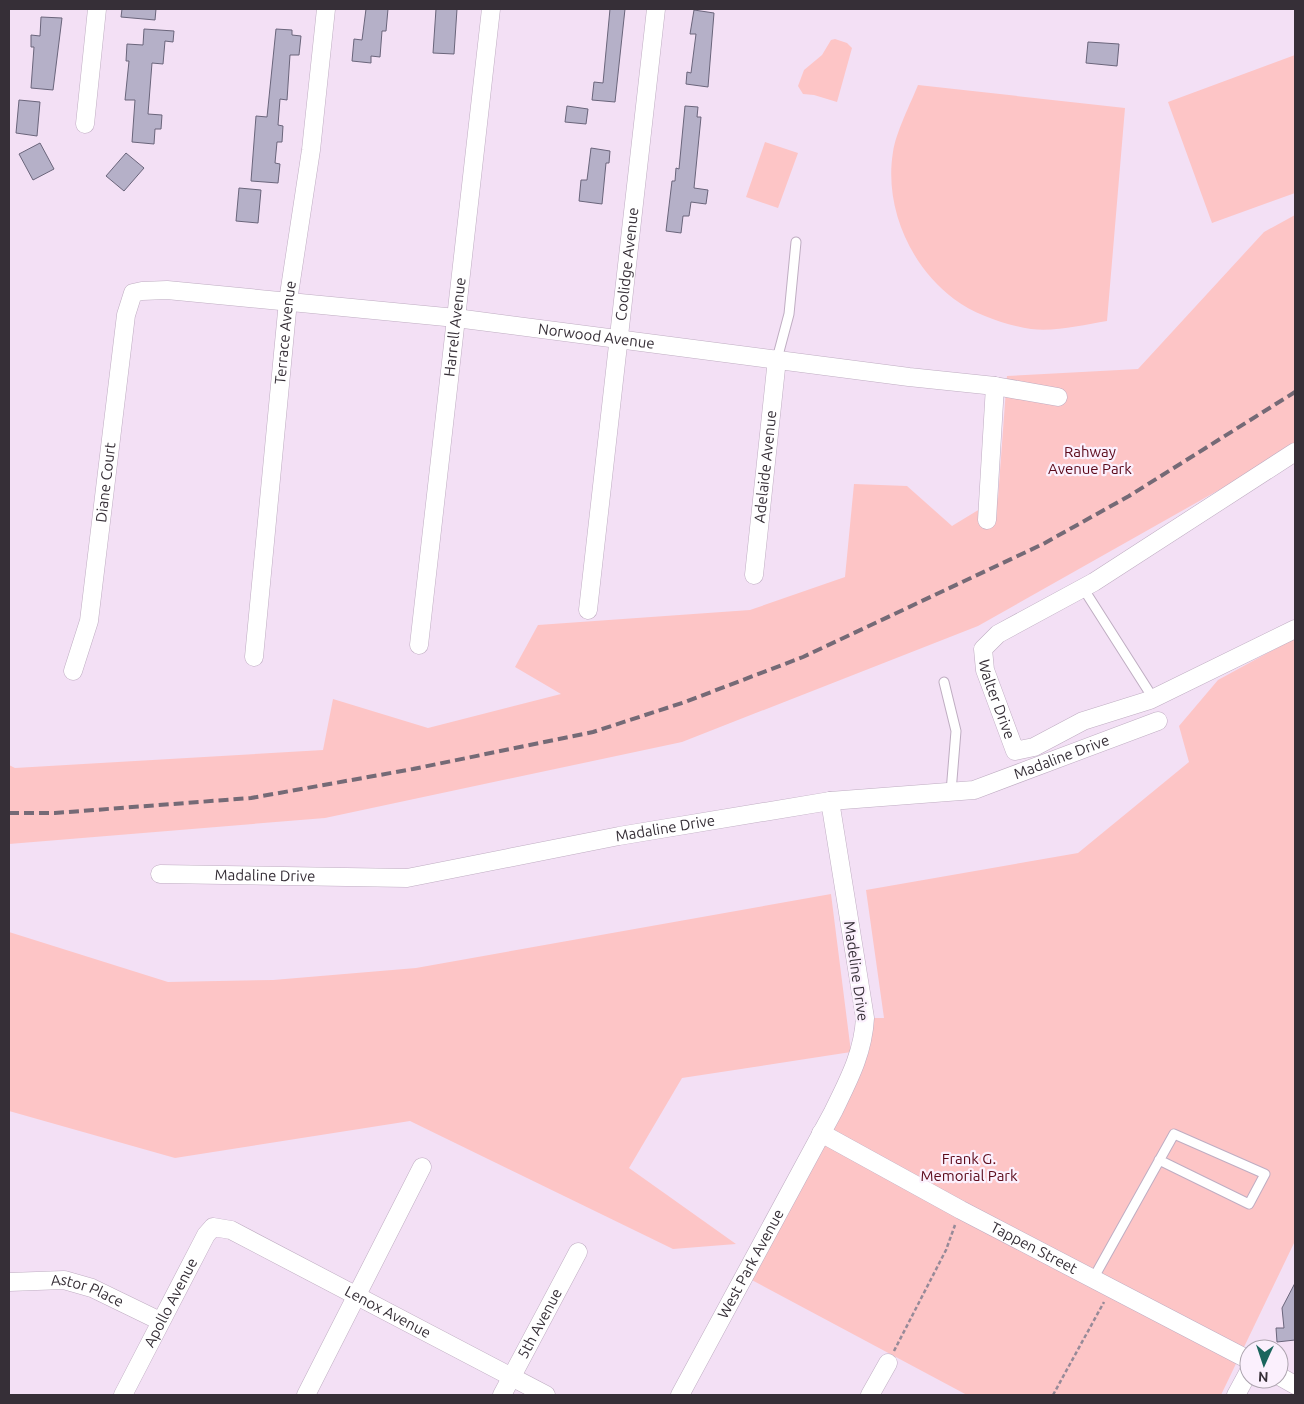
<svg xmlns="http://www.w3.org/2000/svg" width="1304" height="1404" viewBox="0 0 1304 1404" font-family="Ubuntu,sans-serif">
<rect width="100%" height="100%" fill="#f3e0f5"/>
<path fill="#fdc5c6" d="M835,39L847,43L852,48L837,102L814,95L803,94L798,86L804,70L822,55L831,40Z
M1295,55V193L1212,223L1168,102Z
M918,85L1125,108L1107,321C1083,325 1055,332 1031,329C1006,325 975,315 954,299C910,266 884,207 893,152C896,132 910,105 918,85Z
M765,142L798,153L778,208L746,197Z
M1295,215V447L978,626L682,742L325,818L9,844V765L15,768L323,750L333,699L428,728L561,694L515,667L538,625L750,610L845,577L854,484L907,486L952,526L998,498L1007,376L1138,369L1264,232Z
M1295,638V1241L1221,1395H967L748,1278L806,1170L865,1018H884L866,890L1078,853L1189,762L1179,726L1218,680Z
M831,894L851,1052L682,1078L629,1168L736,1244L673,1249L410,1121L175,1158L9,1111V932L168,982L273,980L416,968Z"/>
<path fill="#b5b0c8" stroke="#6a657b" d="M122,9H156L155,20L121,17Z
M366,9H388L386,31H382L380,57L371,56V63L352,61L354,39L362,40Z
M436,9H457L454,54L433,53Z
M610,9H625L615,102L592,100L594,82L603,83Z
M694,10L714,13L708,87L686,84L687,72L691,73L696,34H690Z
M41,17L62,18L53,90L31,88L34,47H31V35L40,36Z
M144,29L174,31L173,42L165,41L163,64L152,63L148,114L162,115L161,129H155L154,144L132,142L135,100H125L129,61H126L127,44L143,45Z
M276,29L292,30V35L301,36L299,55H290L287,100L280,99L278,125L283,126L282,142H277L275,163L280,164L278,183L251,181L256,116L267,117Z
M1088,42L1119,44L1117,66L1086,63Z
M19,100L40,102L37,136L16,133Z
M567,106L588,109L586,124L565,122Z
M685,106L698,107L697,117H701L694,188L708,190L706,204L691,202L689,216H683L681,233L666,231L672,181H675L676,168L679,169Z
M40,143L54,169L33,180L19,154Z
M591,148L610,151L609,163H606L602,204L579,201L581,180H587Z
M126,153L144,168L124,191L106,176Z
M239,188L261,190L258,223L236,221Z
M1295,1283V1340L1277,1342L1276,1328H1284L1282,1308Z"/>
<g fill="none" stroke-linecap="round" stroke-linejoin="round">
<g stroke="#bfadc2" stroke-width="11">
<path id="lane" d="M777,359L789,314L796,242
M1083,588L1153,698
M944,682L956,731L951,792
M1093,1279L1174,1134L1265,1174L1249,1204L1159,1160"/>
</g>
<g stroke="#bfadc2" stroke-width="19">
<g id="street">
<path d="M85,124L97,9"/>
<path id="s1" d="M1295,452L1094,582L998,634L983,649L985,670L1015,751L1034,747L1083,721L1150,700L1295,629"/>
<path d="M987,520L995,386"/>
<path id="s2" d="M754,575L777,359"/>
<path id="s3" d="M588,610L656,9"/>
<path id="s4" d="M419,645L491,9"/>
<path id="s5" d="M254,657L288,301L311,150L326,9"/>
<path id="s6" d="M73,671L89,621L126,315L133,293L142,291L167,290L456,318L909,377L995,386L1058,397"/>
<path id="s7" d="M160,874L407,878L619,836L830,801L974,790L1158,721"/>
<path id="s8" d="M821,1133L961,1210L1249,1360"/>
<path id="s9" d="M9,1282L64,1280L92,1288L160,1321"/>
<path d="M1279,1376L1295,1385"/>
<path id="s10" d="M123,1395L206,1235L213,1227L231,1230L546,1395"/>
<path d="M306,1395L422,1167"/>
<path id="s11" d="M502,1395L578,1252"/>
<path id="s12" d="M680,1395L833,1112C848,1081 863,1054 865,1018L830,801"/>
<path d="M870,1395L888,1363"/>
<path d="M1236,1395L1249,1371"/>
</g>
</g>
<path stroke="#978a98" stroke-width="2.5" stroke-dasharray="4 2.5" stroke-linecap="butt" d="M894,1351L946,1250L955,1225
M1053,1395L1104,1302"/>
<use href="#lane" stroke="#fff" stroke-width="9"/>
<use href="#street" stroke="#fff" stroke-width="18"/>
<path stroke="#756a76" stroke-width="4" stroke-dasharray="10 5" stroke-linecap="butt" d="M9,813H55L251,798L413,769L593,732L685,702L803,657L1043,544L1129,496L1295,392"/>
</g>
<g text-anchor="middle" stroke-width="4.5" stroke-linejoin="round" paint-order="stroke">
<g font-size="15" fill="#362f37" stroke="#fbf0fd">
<text dy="5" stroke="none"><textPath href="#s3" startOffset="348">Coolidge Avenue</textPath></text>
<text dy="5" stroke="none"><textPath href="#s4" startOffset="320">Harrell Avenue</textPath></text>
<text dy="5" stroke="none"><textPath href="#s5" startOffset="326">Terrace Avenue</textPath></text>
<text dy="5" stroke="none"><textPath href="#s6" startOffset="850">Norwood Avenue</textPath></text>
<text dy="5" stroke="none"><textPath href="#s2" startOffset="109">Adelaide Avenue</textPath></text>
<text dy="5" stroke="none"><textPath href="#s6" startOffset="192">Diane Court</textPath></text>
<text dy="5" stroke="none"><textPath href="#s1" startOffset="422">Walter Drive</textPath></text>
<text dy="5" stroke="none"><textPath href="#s7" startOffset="915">Madaline Drive</textPath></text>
<text dy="5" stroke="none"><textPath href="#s7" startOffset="510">Madaline Drive</textPath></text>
<text dy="5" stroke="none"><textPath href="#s7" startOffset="105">Madaline Drive</textPath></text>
<text transform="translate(856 971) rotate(82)" y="5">Madeline Drive</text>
<text dy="5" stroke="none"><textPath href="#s8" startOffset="242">Tappen Street</textPath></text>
<text dy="5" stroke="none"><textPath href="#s12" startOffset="149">West Park Avenue</textPath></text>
<text dy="5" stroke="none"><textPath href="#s9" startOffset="80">Astor Place</textPath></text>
<text dy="5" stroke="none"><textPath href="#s10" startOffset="104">Apollo Avenue</textPath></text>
<text dy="5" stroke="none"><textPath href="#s10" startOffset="386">Lenox Avenue</textPath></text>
<text dy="5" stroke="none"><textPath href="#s11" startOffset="81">5th Avenue</textPath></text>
</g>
<g font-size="15" fill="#5b091a" stroke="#fbf0fd">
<text x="1090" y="457">Rahway<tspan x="1090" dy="17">Avenue Park</tspan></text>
<text x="969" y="1164">Frank G.<tspan x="969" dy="17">Memorial Park</tspan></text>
</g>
</g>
<rect width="1304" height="1404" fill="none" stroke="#362f37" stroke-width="20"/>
<g transform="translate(1264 1364) rotate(183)"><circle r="24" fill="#fbf0fd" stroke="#aca3ae"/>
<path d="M0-4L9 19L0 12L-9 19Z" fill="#1a655d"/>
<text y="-8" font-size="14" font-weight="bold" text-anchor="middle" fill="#362f37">N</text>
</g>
</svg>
